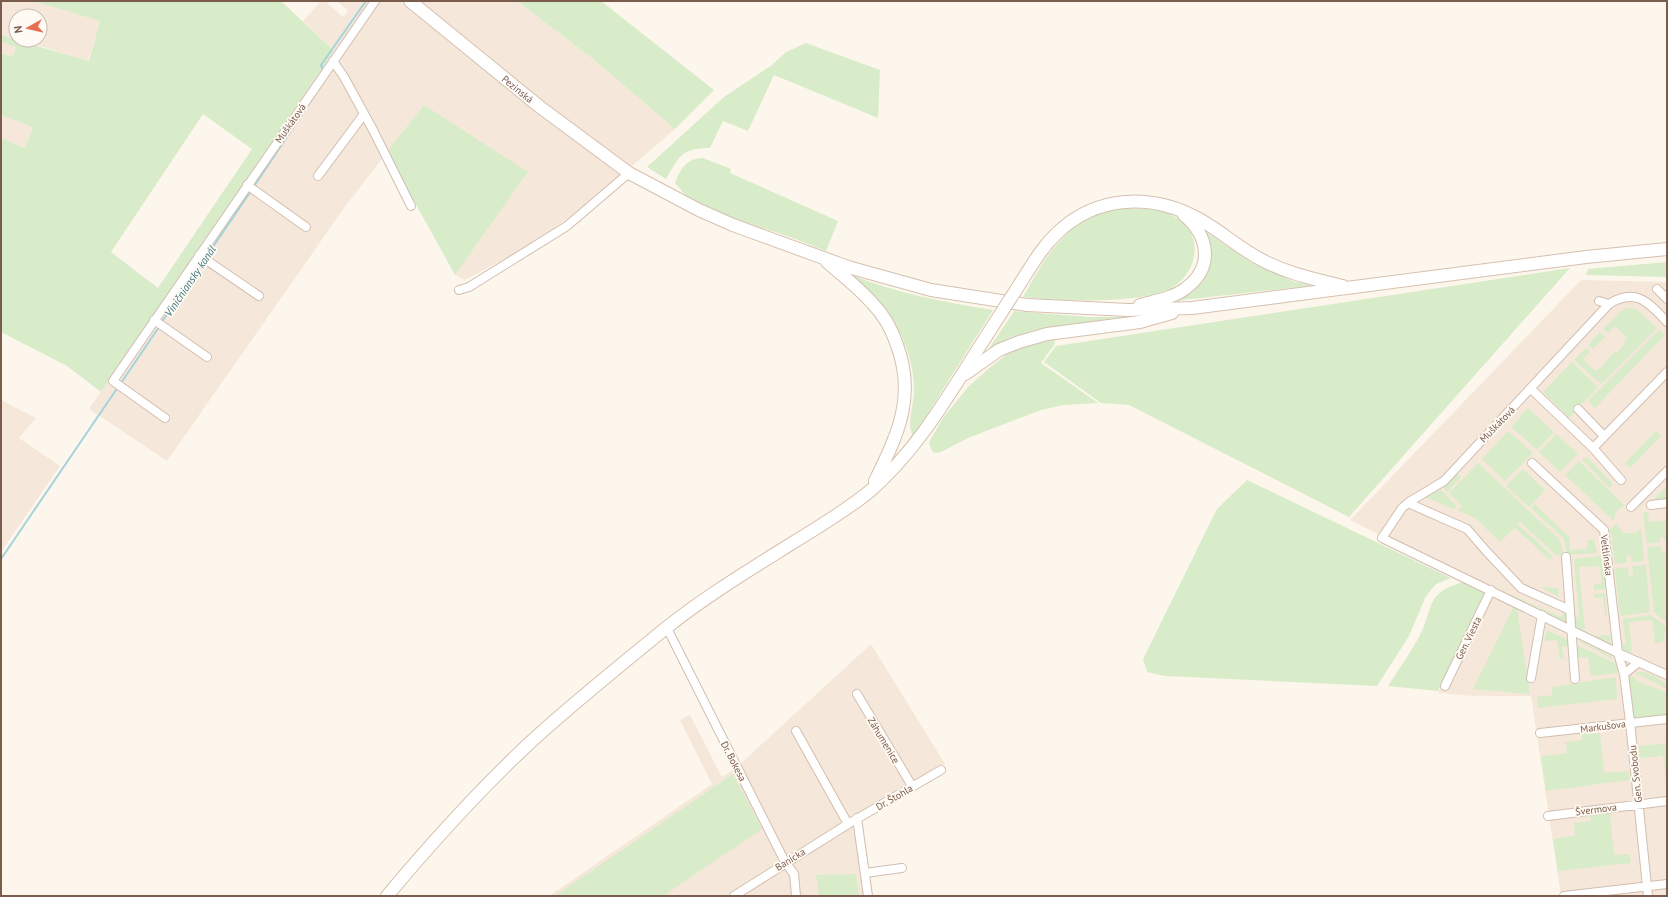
<svg xmlns="http://www.w3.org/2000/svg" width="1668" height="897" viewBox="0 0 1668 897" font-family="'PT Sans',sans-serif">
<rect width="100%" height="100%" fill="#fdf6ec"/>
<path fill="#f5e8da" d="M1,1H33L101,21L88,61L21,40H40V16H16V39L1,34Z
M321,1H325L343,17L348,11L337,1H517L593,59L675,129L583,208L528,246L465,280L455,275L528,172L387,152L344,208L167,461L89,409L334,51L303,21Z
M1,42L16,47L13,57L1,53Z
M1,115L33,126L25,148L1,138Z
M1581,280L1667,282V896H1561L1531,696H1474L1438,693L1491,590L1350,520Z
M1,400L36,418L19,438L60,466L1,552Z
M871,644L945,764L859,817L872,896H549L712,784L680,720L690,715L722,777L739,765Z"/>
<path fill="#d8ecc9" fill-rule="evenodd" d="M33,1H281L334,51L101,392L67,366L1,332V138L25,148L33,127L1,115V53L13,57L16,47L1,42V34L16,40L89,61L100,21ZM203,114L252,149L158,288L111,252Z
M517,1H601L714,90L675,129L593,59Z
M806,43L880,70L878,118L774,75L748,131L723,121L710,148C681,148 679,157 666,179L647,167L724,97L772,65L786,52Z
M424,105L528,172L455,275L387,152Z
M703,158L731,169L730,173L838,221L826,251L790,237L738,220L688,198L675,183C681,169 685,159 703,158Z
M1124,208C1140,209 1157,208 1172,215C1207,231 1199,278 1165,291C1130,304 1060,301 1023,297C1042,263 1061,228 1099,213C1107,211 1116,210 1124,208Z
M1206,232L1252,263L1295,282L1317,285L1165,302C1175,298 1185,296 1194,289C1198,287 1199,283 1202,279C1212,264 1214,249 1206,232Z
M1667,262V277L1586,275L1588,269Z
M1570,268L1349,517L1129,405L1101,403L1044,362L1056,346Z
M849,274C895,293 944,302 993,310L913,437C906,422 914,407 914,391C914,344 887,301 849,274Z
M1627,308L1636,309L1657,328L1601,384L1574,360L1586,348L1590,352L1583,359L1595,371L1599,368L1600,369L1615,351L1617,353L1625,343L1624,341L1627,337L1615,326L1608,333L1603,329L1621,311Z
M1014,311L1089,317H1142L1040,329L1011,337L988,350Z
M1659,330L1665,335L1595,408L1588,401Z
M1600,332L1605,337L1593,349L1588,345Z
M1054,338L1055,344L1041,363L1098,403L1063,405L1041,410L968,438L941,452L934,453L931,449L929,442L943,418L968,387L988,369L1011,351Z
M1572,362L1598,387L1569,418L1543,392Z
M1528,408L1554,432L1537,450L1511,427Z
M1508,431L1533,453L1505,481L1482,459Z
M1656,431L1661,436L1630,468L1625,463Z
M1556,434L1578,454L1560,472L1539,452Z
M1587,457L1613,484L1610,488L1582,460Z
M1579,461L1625,506C1616,509 1615,513 1614,521L1565,475Z
M1478,463L1560,540L1564,556L1556,555L1519,521L1517,523L1553,557L1550,560L1515,528L1500,542L1475,518L1457,510L1462,506L1449,493Z
M1523,469L1545,490L1529,507L1506,486Z
M1456,472L1461,477L1447,492L1443,487Z
M1247,480L1451,578L1436,584L1426,596L1409,636L1377,686L1165,676L1147,672L1143,659L1217,509Z
M1667,486V501L1651,502Z
M1441,490L1457,506L1454,509L1425,497Z
M1535,504L1569,537L1570,550L1587,549L1588,540H1594L1597,553L1567,555L1564,539L1531,508Z
M1648,512L1649,522L1667,520V541H1664L1663,537H1660V542L1647,544L1643,513Z
M1616,524L1624,533H1636L1641,528L1644,561L1632,562L1630,555L1626,556L1627,563L1615,564L1610,529Z
M1665,545H1667V623L1654,612L1647,547L1661,546L1662,553H1666Z
M1603,556L1605,589L1594,590V584L1602,583L1600,566L1579,567L1585,629H1581L1595,636L1610,635L1611,645L1579,630L1580,629H1575L1574,618L1579,617L1574,559Z
M1646,565L1650,612L1620,616L1615,569L1628,567L1629,576H1633L1632,566Z
M1464,582L1484,593L1438,691L1388,686C1398,670 1409,655 1418,639C1435,609 1423,593 1464,582Z
M1540,587L1558,588L1559,597Z
M1605,593L1607,615H1605L1603,597L1595,598L1594,594Z
M1511,595L1561,617L1565,609L1568,610L1569,626Z
M1514,606L1517,608L1530,694L1473,689Z
M1651,615L1667,627L1664,637L1665,641L1655,644L1652,620L1629,622L1632,654L1623,650L1622,645L1626,644L1623,619Z
M1547,630L1568,640V646L1562,647L1564,659H1560L1557,640L1544,641Z
M1578,641H1581L1611,656L1614,660Z
M1575,644L1616,664L1618,673L1591,676L1588,657L1575,658Z
M1638,672C1648,671 1660,678 1667,685V689L1635,673Z
M1631,675L1638,681L1667,693V716L1632,720L1627,678Z
M1616,677L1617,699L1538,708L1537,697L1552,695V687Z
M1600,733L1604,773L1629,771V780L1546,791L1541,756L1567,753L1565,742L1582,740V734Z
M1667,743V791L1663,756L1640,758L1639,746Z
M733,774L762,829L663,896H555Z
M1610,813L1614,855L1629,854L1631,863L1558,871L1553,839L1575,836L1574,823L1591,821L1590,815Z
M856,874L859,896H819L816,875Z"/>
<g fill="none" stroke-linecap="round" stroke-linejoin="round">
<path stroke="#a5d3da" stroke-width="2" d="M324,72L321,65L366,1
M253,188L326,78
M206,257L251,191
M161,323L204,261
M121,383L159,327
M1,559L118,387"/>
<g stroke="#d1beb0" stroke-width="10">
<path id="street" d="M333,61L344,77L373,130L411,206
M318,176L364,114
M247,185L306,227
M199,255L259,296
M1657,289L1667,299
M459,290L469,287L567,226L629,173
M1599,301L1609,304C1636,287 1649,303 1667,322
M1609,304L1444,481L1409,502L1402,508L1382,538L1618,653L1667,675
M154,320L207,357
M1531,389L1593,448L1621,480
M1578,409L1604,436
M165,418L113,381L375,1
M1593,448L1667,372
M1532,463L1604,530L1618,653L1624,674L1630,722L1648,896
M1408,503L1467,529L1487,552
M1651,505L1667,503
M1631,507L1667,471
M1488,553L1521,588L1570,610
M1566,557L1575,679
M667,628L785,862L794,874L796,896
M1624,674L1639,662
M1531,678L1542,615
M1445,686L1491,590
M857,694L912,786
M796,731L848,824
M1540,733L1667,719
M1548,816L1667,801
M857,818L868,896
M865,873L902,868
M734,896L848,824L941,770
M1564,896L1667,884"/>
</g>
<g stroke="#d6c0b0" stroke-width="14">
<g id="secondary">
<path id="s1" d="M410,1L540,107L629,173L699,210L733,225L848,267L931,290L1027,305L1128,310L1192,308L1586,257L1667,249"/>
<path d="M827,262C842,275 859,288 872,303C883,314 892,330 897,345C916,397 898,434 875,481"/>
<path d="M1021,282C1032,265 1042,247 1057,233C1097,195 1151,193 1199,219C1221,231 1240,249 1262,260C1288,274 1315,279 1343,286"/>
<path d="M1140,305C1154,301 1174,298 1186,288C1214,267 1209,236 1184,215"/>
<path d="M965,374L999,350L1019,342L1047,334L1140,322L1172,313"/>
<path d="M387,896C433,841 482,787 535,738C577,700 622,664 666,628C706,596 751,569 794,542C820,526 847,510 870,491C920,448 952,389 987,335"/>
</g>
</g>
<use href="#street" stroke="#fff" stroke-width="8"/>
<use href="#secondary" stroke="#fff" stroke-width="12"/>
<g stroke="#d6c0b0" stroke-width="14" stroke-linecap="butt">
<path id="secondary-bridge" d="M987,335L1021,282"/>
</g>
<use href="#secondary-bridge" stroke="#fff" stroke-width="12"/>
</g>
<g text-anchor="middle" stroke-width="3.5" stroke-linejoin="round" paint-order="stroke">
<g font-size="10" fill="#7a5c4d" stroke="#fffaf3">
<text dy="4" stroke="none"><textPath href="#s1" startOffset="139">Pezinská</textPath></text>
<text transform="translate(290 123) rotate(-55)" y="4">Muškátová</text>
<text transform="translate(1497 424) rotate(-46)" y="4">Muškátová</text>
<text transform="translate(1607 555) rotate(83)" y="4">Veltlínska</text>
<text transform="translate(1468 638) rotate(-64)" y="4">Gen. Viesta</text>
<text transform="translate(1603 726) rotate(-7)" y="4">Markušova</text>
<text transform="translate(884 740) rotate(59)" y="4">Záhumenice</text>
<text transform="translate(734 761) rotate(63)" y="4">Dr. Bokesa</text>
<text transform="translate(1635 774) rotate(-96)" y="4">Gen. Svobodu</text>
<text transform="translate(894 797) rotate(-30)" y="4">Dr. Štohla</text>
<text transform="translate(1596 809) rotate(-7)" y="4">Švermova</text>
<text transform="translate(790 859) rotate(-32)" y="4">Banícka</text>
</g>
<g font-size="11" font-style="italic" fill="#437c86" stroke="#fffaf3">
<text transform="translate(190 281) rotate(-56)" y="4">Viničniansky kanál</text>
</g>
</g>
<rect width="1668" height="897" fill="none" stroke="#7a5c4d" stroke-width="4"/>
<g transform="translate(28 28) rotate(262)"><circle r="19" fill="#fffaf3" stroke="#cabbb1"/>
<path d="M0-3L7 15L0 10L-7 15Z" fill="#e76f51"/>
<text y="-6" font-size="11" font-weight="bold" text-anchor="middle" fill="#7a5c4d">N</text>
</g>
</svg>
